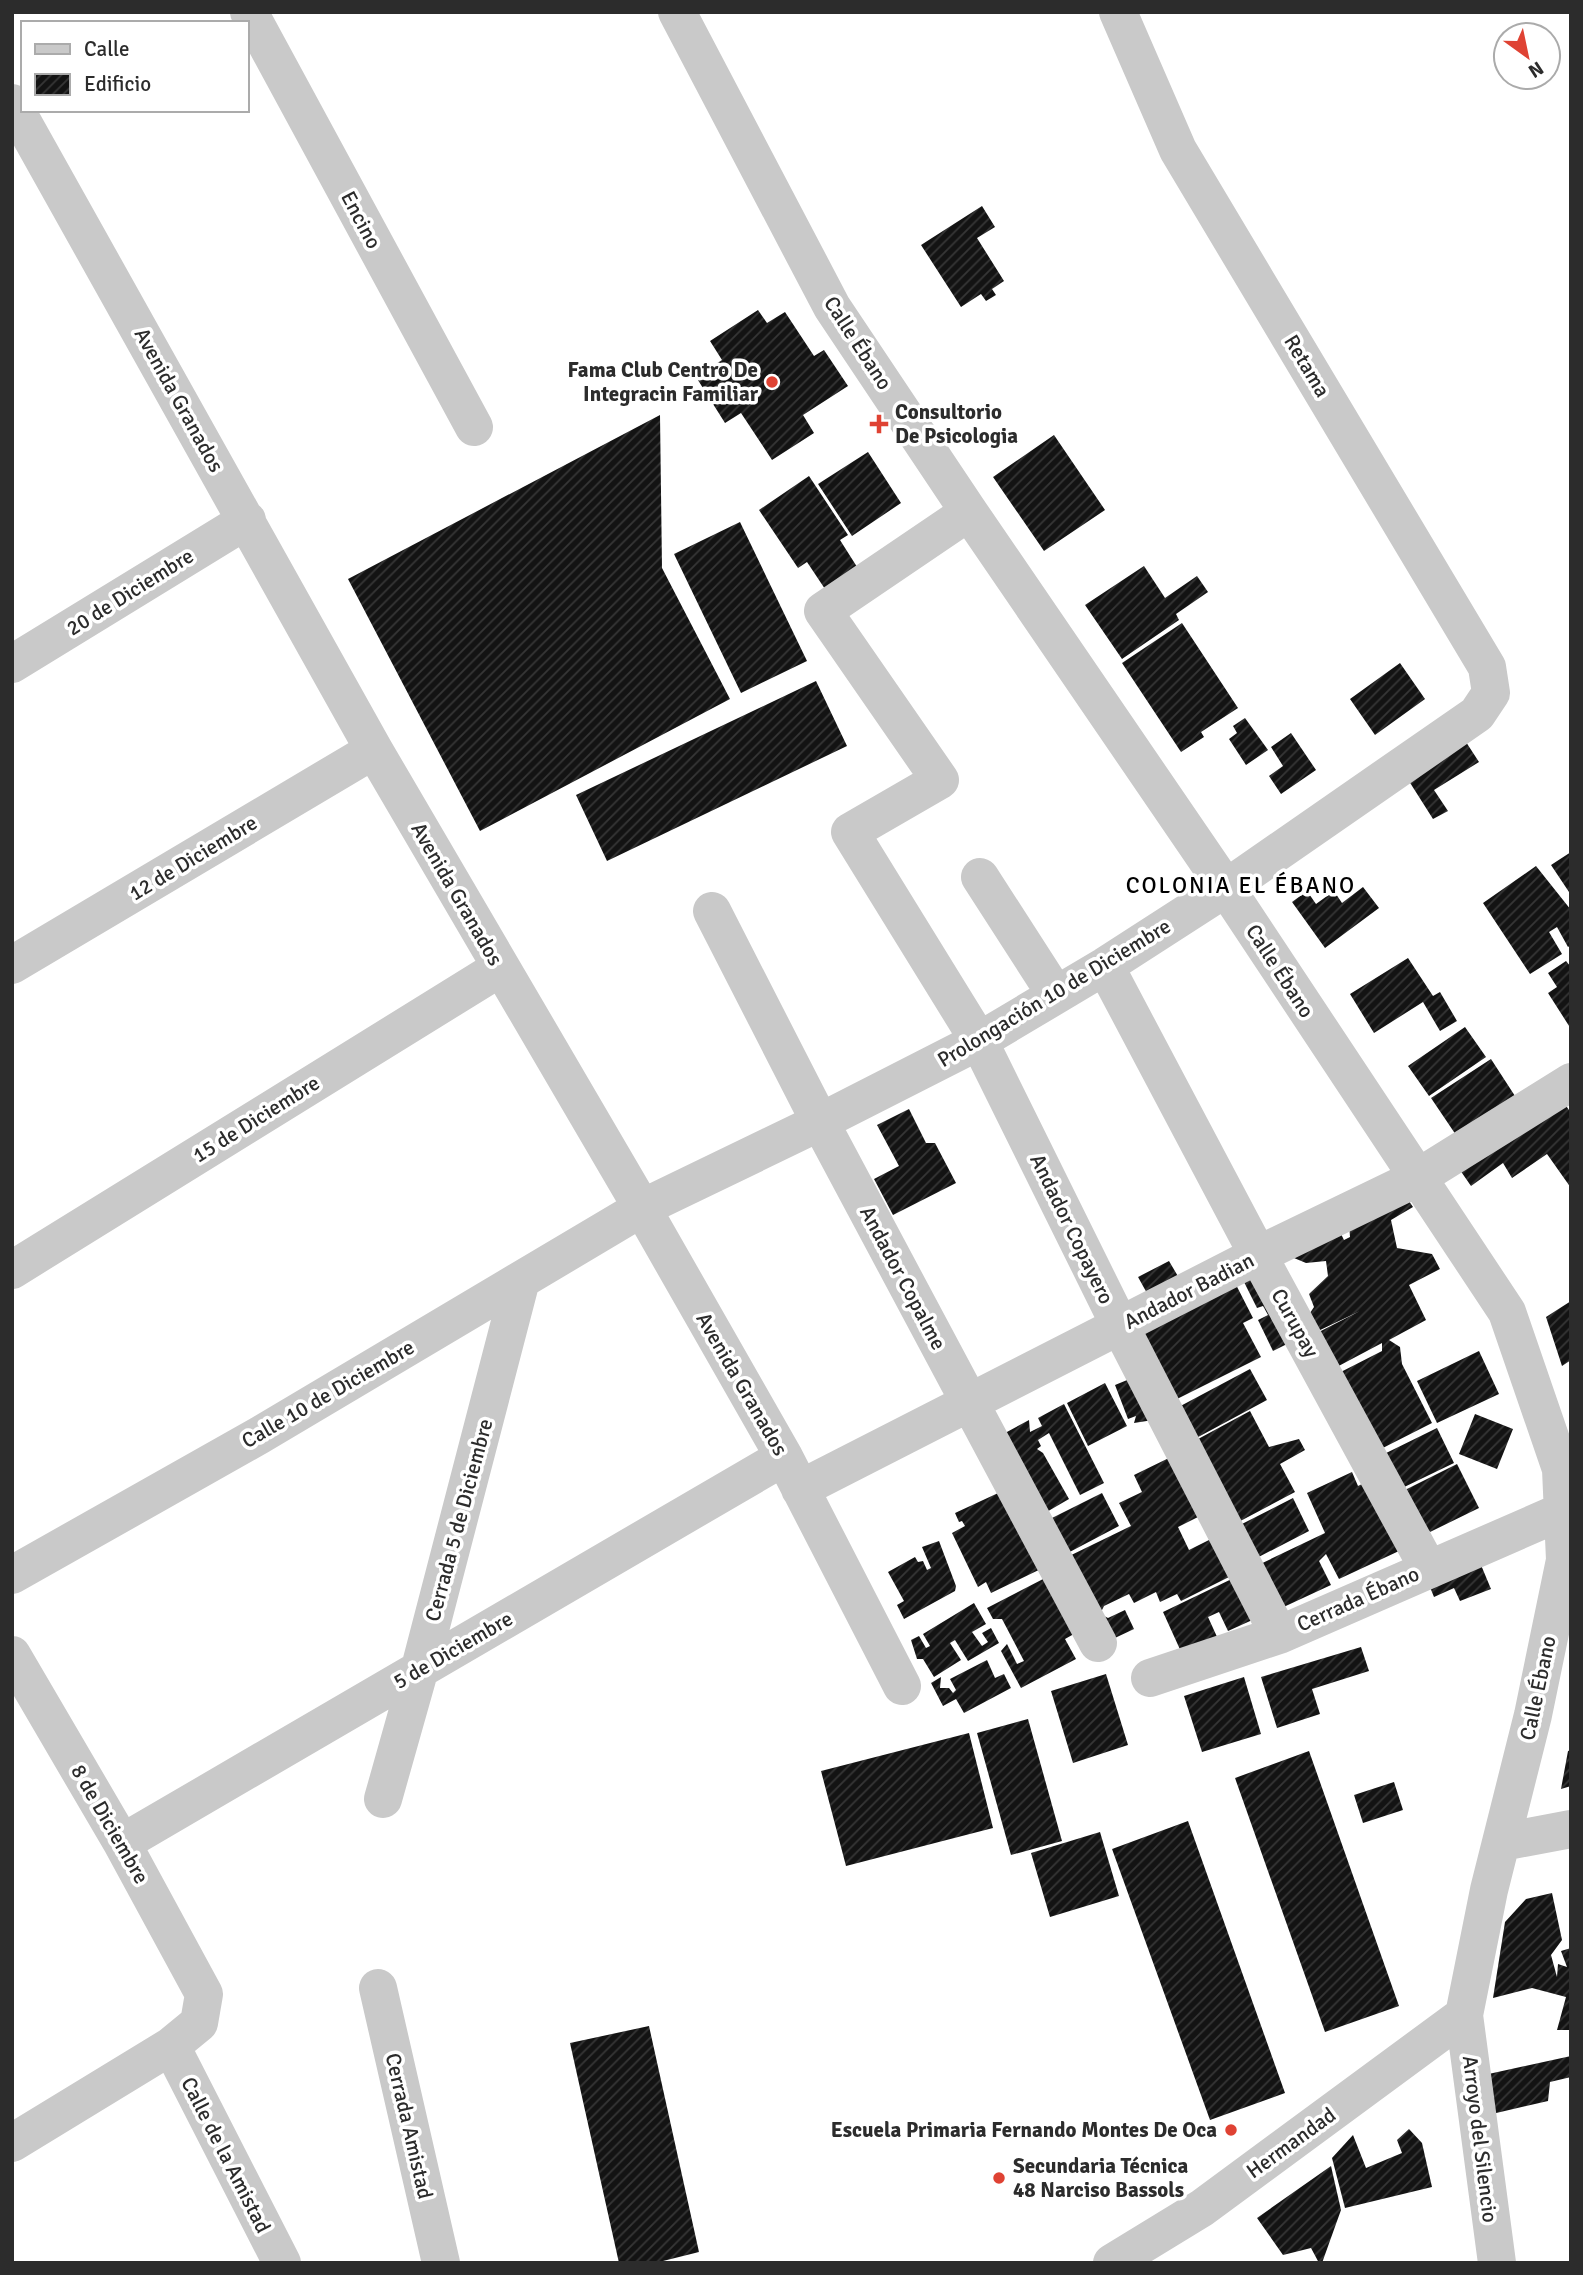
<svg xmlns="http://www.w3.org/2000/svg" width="1583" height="2275" viewBox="0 0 1583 2275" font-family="Signika,sans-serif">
<defs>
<pattern id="building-hatch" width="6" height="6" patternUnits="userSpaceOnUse" patternTransform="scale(1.75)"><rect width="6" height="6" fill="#131313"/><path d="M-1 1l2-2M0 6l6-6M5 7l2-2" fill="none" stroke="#363636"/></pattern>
</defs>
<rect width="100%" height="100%" fill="#fff"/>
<path fill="url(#building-hatch)" d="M982,206L995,227L977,238L1004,281L992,289L996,295L986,301L981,294L961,307L921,245Z
M758,310L767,323L785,312L814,356L824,350L848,386L803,415L814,433L772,460L741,413L725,423L696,377L722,360L710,341Z
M660,415L662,568L730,699L480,831L348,579Z
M1054,435L1105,510L1044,551L993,477Z
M868,452L901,503L852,536L818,484Z
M809,476L848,535L840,540L859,570L827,592L807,562L798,568L759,510Z
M740,522L807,661L741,693L674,554Z
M1144,566L1165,598L1197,576L1208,592L1176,614L1179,620L1122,659L1085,605Z
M1182,623L1238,708L1201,732L1204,737L1181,752L1122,663Z
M1400,663L1425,699L1375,735L1350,699Z
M816,681L847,746L607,861L576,795Z
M1245,718L1268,750L1246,765L1229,739L1237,733L1233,726Z
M1291,733L1316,770L1281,794L1269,776L1283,766L1271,747Z
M1466,742L1479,762L1434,790L1448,811L1433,819L1407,778Z
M1571,852V895L1551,865Z
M1536,866L1571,910V945L1568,947L1557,927L1549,932L1562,954L1530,974L1483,903Z
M1363,887L1379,908L1325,948L1292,902L1307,891L1316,904L1334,891L1342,903Z
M1408,958L1433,996L1440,992L1457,1021L1440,1031L1423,1002L1374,1033L1350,994Z
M1566,961L1571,967V1029L1548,993L1557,987L1548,973Z
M1465,1027L1486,1057L1429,1096L1408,1066Z
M1491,1059L1515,1096L1456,1135L1431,1098Z
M1555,1090L1569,1110L1571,1109V1188L1547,1154L1512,1178L1503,1163L1471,1186L1453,1160Z
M909,1109L926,1143H935L956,1183L893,1215L874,1179L899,1166L877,1125Z
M1403,1192L1413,1207L1391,1220L1397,1248L1432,1254L1440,1269L1409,1285L1426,1320L1389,1340L1400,1347L1402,1364L1432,1423L1371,1454L1331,1377L1382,1351V1343L1333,1369L1315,1334L1360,1311L1316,1332L1308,1316L1314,1307L1309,1294L1328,1276L1326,1261L1306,1263L1294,1258L1335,1222L1344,1240L1350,1237L1349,1224Z
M1169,1261L1179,1278L1148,1295L1138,1277Z
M1261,1264L1297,1339L1273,1351L1258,1320L1268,1315L1263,1306L1257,1308L1240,1274Z
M1231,1275L1253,1318L1243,1323L1261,1357L1169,1403L1133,1332Z
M1571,1301V1360L1562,1366L1546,1317Z
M1479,1351L1499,1394L1437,1423L1417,1381Z
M1250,1369L1267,1400L1187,1443L1173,1410Z
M1137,1376L1153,1420L1134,1423L1136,1416L1128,1419L1115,1385Z
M1105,1383L1127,1426L1088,1446L1067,1403Z
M1064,1404L1104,1483L1080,1495L1049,1433L1038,1440L1041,1446L1037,1449L1043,1453L1069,1499L1038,1517L994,1439L1029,1420L1030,1432L1042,1426L1038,1418Z
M1250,1411L1269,1447L1299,1439L1305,1450L1280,1464L1295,1492L1231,1526L1187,1445Z
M1475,1414L1513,1429L1497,1469L1459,1454Z
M1437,1428L1454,1463L1396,1491L1378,1457Z
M1175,1455L1206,1513L1178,1527L1189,1550L1213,1538L1231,1576L1181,1601L1177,1594L1160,1602L1156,1592L1134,1603L1129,1594L1104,1606L1100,1614L1108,1618L1125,1610L1134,1629L1100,1645L1059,1561L1131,1526L1119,1503L1142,1492L1134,1475Z
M1457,1464L1479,1508L1430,1532L1395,1495Z
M1352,1472L1358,1486L1366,1482L1399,1551L1339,1579L1326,1554L1319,1561L1331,1585L1275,1611L1254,1567L1325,1533L1307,1493Z
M1009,1488L1047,1566L991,1593L986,1582L978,1587L952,1533L965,1526L962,1521L959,1522L955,1513Z
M1102,1493L1119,1526L1064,1555L1046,1521Z
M1293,1498L1309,1531L1249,1562L1238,1526Z
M939,1541L956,1586L955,1591L904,1619L897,1605L904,1601L888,1572L915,1557L918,1562L923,1561L927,1570L931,1568L922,1547Z
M1476,1553L1491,1589L1460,1601L1454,1588L1434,1597L1425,1575Z
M1240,1575L1259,1617L1228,1631L1219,1612L1208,1617L1218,1639L1183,1656L1163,1612Z
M1047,1577L1081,1630L1065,1639L1076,1659L1021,1688L1001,1651L1007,1644L1017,1664L1024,1661L1002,1619H993L987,1608Z
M974,1603L986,1624L972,1632L982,1646L988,1642L982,1633L991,1628L999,1643L968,1661L955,1640L950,1643L961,1660L934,1677L923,1659H917L911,1640L919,1636L926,1648L930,1646L923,1634Z
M1361,1647L1369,1671L1312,1689L1320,1714L1277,1728L1261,1677Z
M987,1660L995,1678L1004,1674L1011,1688L964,1713L956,1699L943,1706L931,1683L941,1677L940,1688H949L953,1693L956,1690L950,1679Z
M1106,1674L1128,1745L1073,1763L1051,1691Z
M1244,1677L1261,1734L1202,1752L1184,1696Z
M1028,1719L1062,1841L1011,1855L977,1733Z
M969,1733L993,1828L846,1866L821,1771Z
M1571,1750V1786L1561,1789L1568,1751Z
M1309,1751L1399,2006L1325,2032L1235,1778Z
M1394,1782L1403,1810L1363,1823L1354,1795Z
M1188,1821L1285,2093L1210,2120L1112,1849Z
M1100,1832L1119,1896L1050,1917L1031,1853Z
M1552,1893L1562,1940L1551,1955L1557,1977L1558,1964L1567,1967L1561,1951L1571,1948V2030H1557L1566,1997L1532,1988L1493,1998L1505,1922L1526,1899Z
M649,2026L699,2252L655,2263H619L570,2043Z
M1571,2056V2077L1550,2082L1548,2101L1492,2114L1484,2075Z
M1409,2129L1422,2143L1432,2187L1345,2208L1332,2158L1353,2135L1366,2168L1402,2153L1397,2140Z
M1331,2166L1341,2210L1322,2263H1319L1311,2248L1283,2255L1257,2218Z"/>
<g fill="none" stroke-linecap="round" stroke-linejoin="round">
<path stroke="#c9c9c9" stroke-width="38" d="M249,12L474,427
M677,12L832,307L969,512L1226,888L1507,1312L1561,1469L1565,1560L1533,1715L1489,1890L1464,2015L1497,2263
M12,103L374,750L642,1208L784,1457L902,1686
M969,512L823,611L940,780L850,832L979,1041L1120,1326L1279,1635
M12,664L247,520
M980,877L1056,995
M712,911L820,1122L1098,1643
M12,965L374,750
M1105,966L1258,1255L1428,1568
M12,1270L500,968
M800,1489L1258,1255L1417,1178L1571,1082
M12,1575L260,1435L642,1208L820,1122L979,1041L1105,966L1226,888L1477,714L1491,693L1487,667L1178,150L1118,12
M12,1655L122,1843L204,1994L199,2023L171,2046L12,2143
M1150,1678L1279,1635L1563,1511L1571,1509
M383,1799L420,1668L521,1280
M1502,1842L1571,1829
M122,1843L784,1457
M378,1988L441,2263
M171,2046L282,2263
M1112,2263L1202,2208L1464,2015"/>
</g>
<g fill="#df4233" stroke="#fff" stroke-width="2.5">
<circle cx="772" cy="382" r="7"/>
<path d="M875.5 413.5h7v7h7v7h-7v7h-7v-7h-7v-7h7z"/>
<circle cx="1231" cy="2130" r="7"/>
<circle cx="999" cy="2178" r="7"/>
</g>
<g text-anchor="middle" stroke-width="7" stroke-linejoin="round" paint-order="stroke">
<g font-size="21" fill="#2c2c2c" stroke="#fff">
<text transform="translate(361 220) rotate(62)" y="7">Encino</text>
<text transform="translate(858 343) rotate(57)" y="7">Calle Ébano</text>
<text transform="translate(1307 366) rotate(59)" y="7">Retama</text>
<text transform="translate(179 400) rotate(61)" y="7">Avenida Granados</text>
<text transform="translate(130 592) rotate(-32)" y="7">20 de Diciembre</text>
<text transform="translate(193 858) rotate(-31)" y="7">12 de Diciembre</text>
<text transform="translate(457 894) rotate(60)" y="7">Avenida Granados</text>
<text transform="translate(1280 971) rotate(57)" y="7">Calle Ébano</text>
<text transform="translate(1054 993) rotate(-31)" y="7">Prolongación 10 de Diciembre</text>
<text transform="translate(256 1119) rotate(-32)" y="7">15 de Diciembre</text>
<text transform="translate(1072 1229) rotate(64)" y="7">Andador Copayero</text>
<text transform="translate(903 1278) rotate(62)" y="7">Andador Copalme</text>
<text transform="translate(1189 1291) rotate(-27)" y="7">Andador Badian</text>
<text transform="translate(1295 1323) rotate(61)" y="7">Curupay</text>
<text transform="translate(742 1384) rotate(60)" y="7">Avenida Granados</text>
<text transform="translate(328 1394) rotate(-30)" y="7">Calle 10 de Diciembre</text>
<text transform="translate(459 1520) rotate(-75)" y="7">Cerrada 5 de Diciembre</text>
<text transform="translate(1358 1599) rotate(-24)" y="7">Cerrada Ébano</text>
<text transform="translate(453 1650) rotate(-30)" y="7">5 de Diciembre</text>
<text transform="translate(1538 1688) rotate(-78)" y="7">Calle Ébano</text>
<text transform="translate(110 1824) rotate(60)" y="7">8 de Diciembre</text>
<text transform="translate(409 2126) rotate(77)" y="7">Cerrada Amistad</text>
<text transform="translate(1480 2139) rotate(83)" y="7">Arroyo del Silencio</text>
<text transform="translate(1291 2143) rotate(-36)" y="7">Hermandad</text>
<text transform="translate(226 2155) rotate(63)" y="7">Calle de la Amistad</text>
</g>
<g font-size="21" font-weight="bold" fill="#2c2c2c" stroke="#fff" text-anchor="end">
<text x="758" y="377">Fama Club Centro De<tspan x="758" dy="24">Integracin Familiar</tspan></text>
<text x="895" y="419" text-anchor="start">Consultorio<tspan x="895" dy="24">De Psicologia</tspan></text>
<text x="1217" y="2137">Escuela Primaria Fernando Montes De Oca</text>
<text x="1013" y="2173" text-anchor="start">Secundaria Técnica<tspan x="1013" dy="24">48 Narciso Bassols</tspan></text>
</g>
<g font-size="23" letter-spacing="2" fill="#000" stroke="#fff">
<text x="1241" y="893">COLONIA EL ÉBANO</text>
</g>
</g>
<rect width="1583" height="2275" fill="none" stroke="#2c2c2c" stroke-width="28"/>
<rect x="21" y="21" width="228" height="91" fill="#ffffff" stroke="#ababab" stroke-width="2"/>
<rect x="35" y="44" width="35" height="10" fill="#c9c9c9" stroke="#ababab" stroke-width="2"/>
<text x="84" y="56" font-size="21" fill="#2c2c2c">Calle</text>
<rect x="35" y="74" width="35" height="21" fill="url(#building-hatch)" stroke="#ababab" stroke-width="2"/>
<text x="84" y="91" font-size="21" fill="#2c2c2c">Edificio</text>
<g transform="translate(1527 56) rotate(147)"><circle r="33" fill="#ffffff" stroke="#ababab" stroke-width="2"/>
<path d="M0-5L12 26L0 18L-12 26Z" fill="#df4233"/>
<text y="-10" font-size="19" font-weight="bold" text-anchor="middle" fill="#2c2c2c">N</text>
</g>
</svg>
